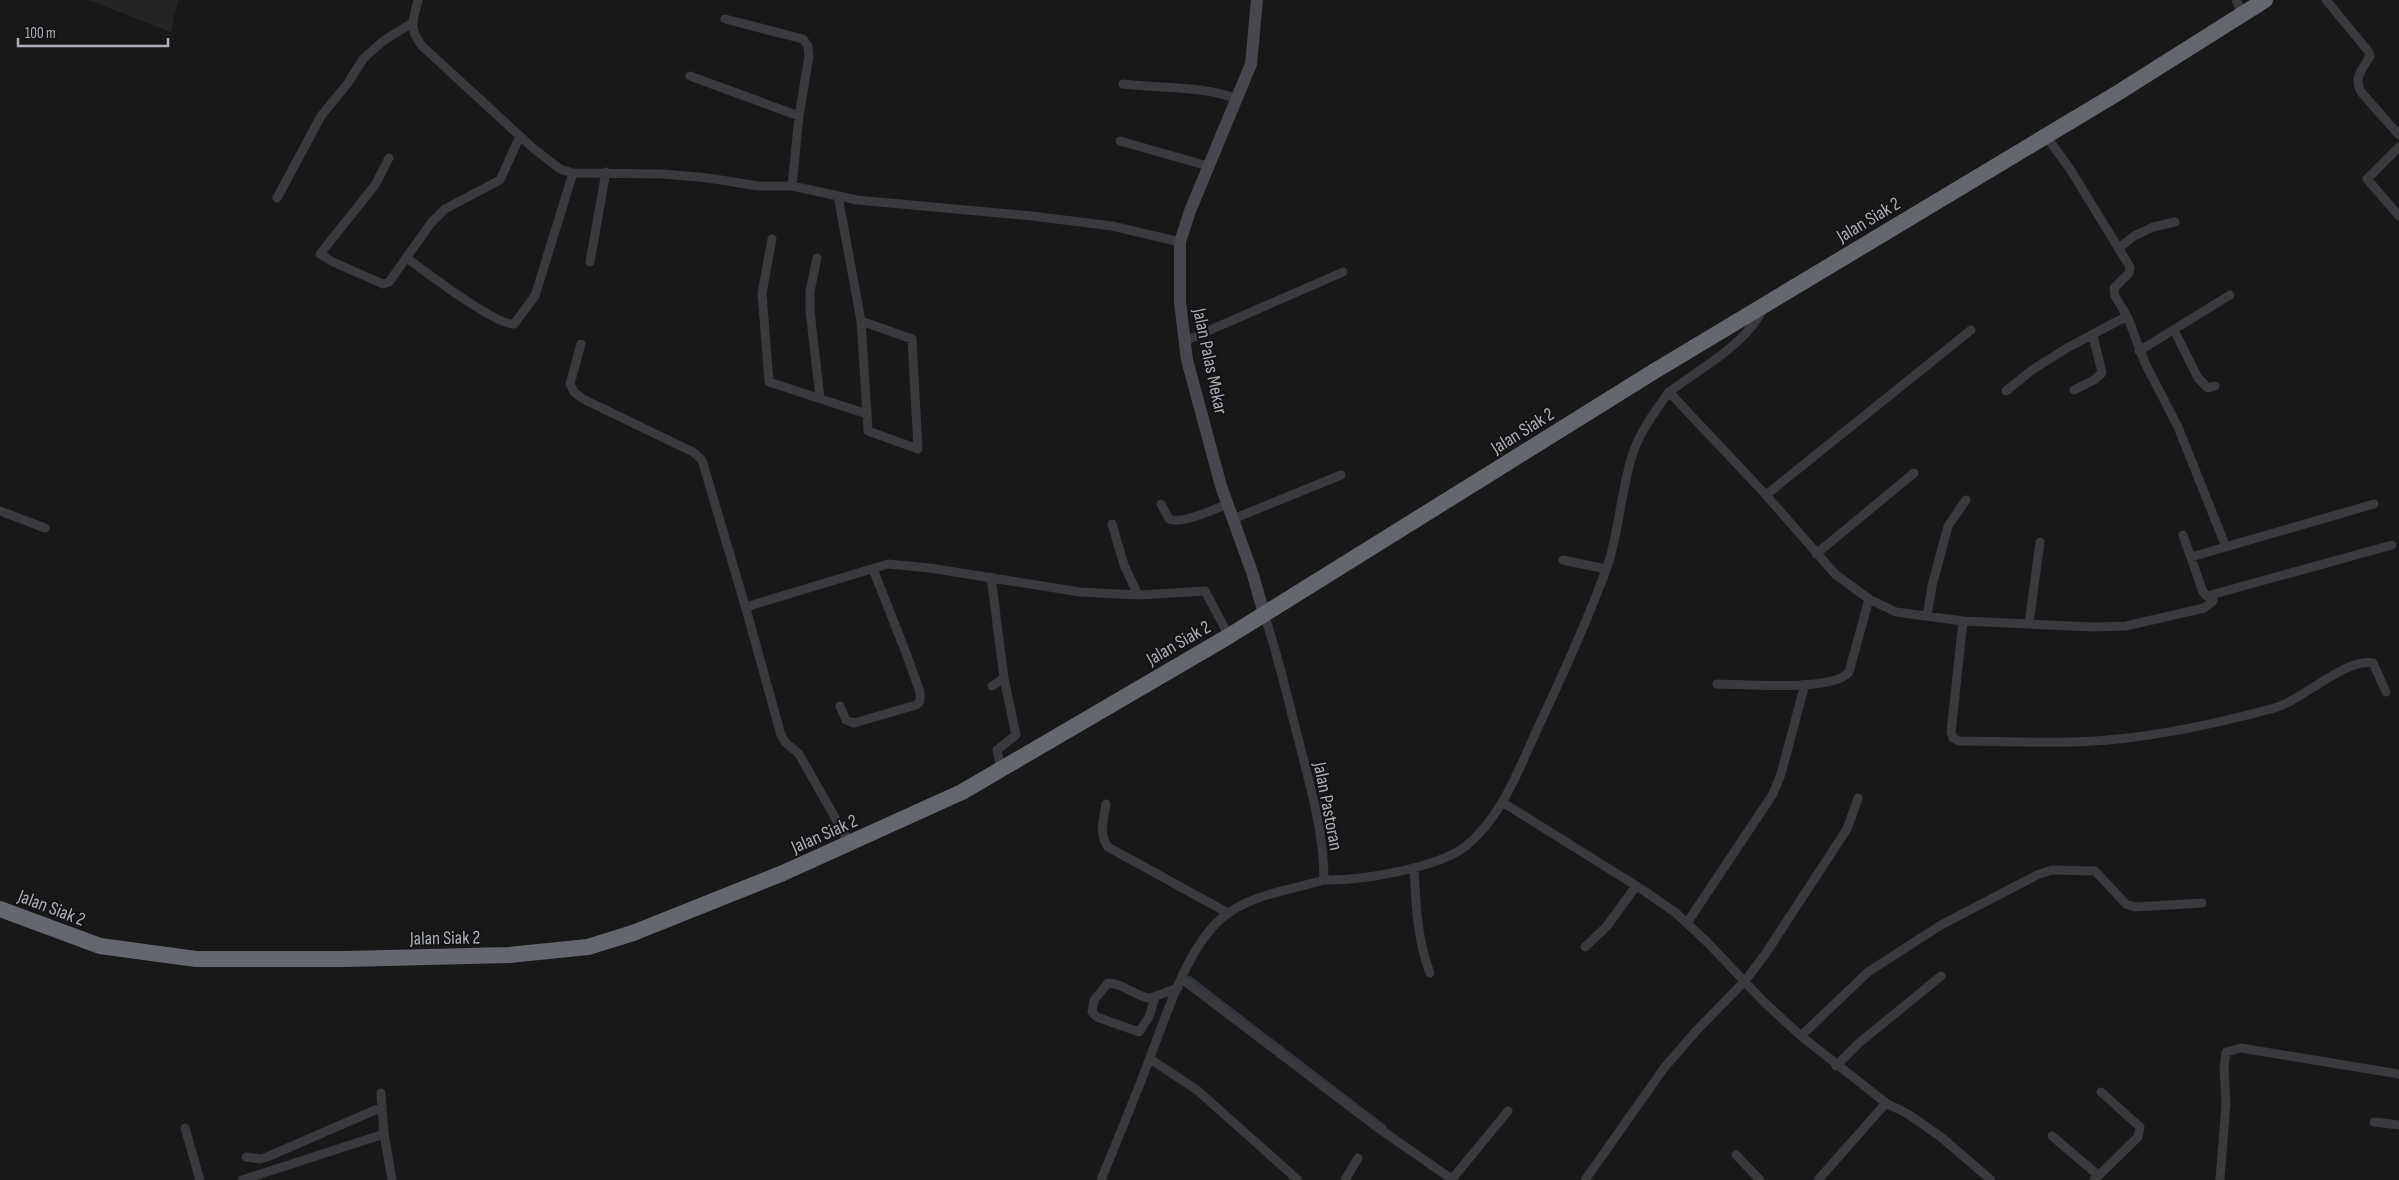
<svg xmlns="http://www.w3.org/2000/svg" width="2399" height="1180" viewBox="0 0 2399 1180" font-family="'Sofia Sans Condensed',sans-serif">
<rect width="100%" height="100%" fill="#181819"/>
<path fill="#242426" d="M88,0H178L171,32Z"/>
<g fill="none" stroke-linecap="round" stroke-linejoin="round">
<path stroke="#31373e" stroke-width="3" d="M1189,977L1385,1127"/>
<path stroke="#39393e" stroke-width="9" d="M418,0C413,21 408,28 422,46L533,148L560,169L573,173L663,174L708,178L758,186H792L857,200L1032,216L1112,226L1180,242
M2236,0L2243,14
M2326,0L2369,52L2370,56C2363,69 2353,77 2361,92L2399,135
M725,19L803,39L808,46L809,56L799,116L792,186
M690,76L799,116
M1123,84C1161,89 1201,85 1237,99
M2046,136L2070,169L2130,267L2129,273L2114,288L2115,296L2128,318L2145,363L2178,427L2226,547
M1120,141L1208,166
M2399,147L2367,179L2399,216
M389,158L375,185L320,254L333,262L383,284L389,282L431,223L445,209L500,180L520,136
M277,198L321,116L348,83L363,59L383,41L412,23
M772,239L762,293L769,382L867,414L861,321L838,196
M2119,248L2134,236L2153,227L2175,222
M407,258C424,271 497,326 514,324L535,296L573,173
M817,258L810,291V311L820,398
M590,262L606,172
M861,321L912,339L918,449L868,431L867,414
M2174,330L2198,378L2208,388L2215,386
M1185,341L1343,272
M581,344L570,384L574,392L583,399L693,452L702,460L746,609
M2139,351L2230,295
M2074,390L2094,380L2102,373L2093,336
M2006,391L2032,370L2067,348L2127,316
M1669,392C1701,368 1747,344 1764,307
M1766,495L1971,330
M1161,504L1169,519C1182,525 1214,509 1228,504
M0,511L45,528
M1233,519L1341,475
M1112,524L1124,565L1138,595
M2183,535L2203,592L2207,596L2392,545
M1816,554L1914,473
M2191,557L2374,504
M1563,560L1606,569
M991,577L1004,678L992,686
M1927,616L1932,586L1948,526L1966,500
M1963,621L1951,732L1953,738L1959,741C2012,741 2066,745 2118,739C2169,734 2222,722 2271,709C2301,702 2346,657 2373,663L2386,692
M2029,624L2040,542
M1717,684C1743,684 1834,692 1849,672L1869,599
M840,706L846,720L854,723L916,705L920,701V692L906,653L873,569
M1001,769L997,750L1016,735L1004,678
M1502,802L1643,890L1676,913L1708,943L1764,1002L1801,1036L1886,1103L1908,1114L1941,1137L1991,1180
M1106,804C1104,818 1098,834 1108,847L1228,913
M850,844L799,754L785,742L781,735L746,609L752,605L888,564L930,568L1080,592L1138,595L1205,591L1229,636
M1414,869C1416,905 1417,939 1430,973
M1324,880C1360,881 1438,868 1466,846C1504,815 1521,763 1541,721C1565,670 1589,618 1608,564C1620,527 1621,487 1634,450C1642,429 1656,410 1669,392L1766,495L1835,574L1869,599L1896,612L1963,621L2093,627L2126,626L2204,608L2213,601V596
M1687,923L1773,794L1781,774L1805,684
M1585,947L1607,926L1636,886
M1182,979L1374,1125L1453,1180
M1155,997L1149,1017L1139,1032L1097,1017L1092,1012L1094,1000L1108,983C1123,983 1137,997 1149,998C1154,998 1170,990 1178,988
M1801,1036L1868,972L1941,925L2037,875L2052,870L2095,871L2126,904L2135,907L2202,903
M1150,1059L1197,1090L1298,1180
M1836,1066L1859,1043L1941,976
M381,1093L384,1134L392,1180
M2374,1122L2399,1125
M185,1128L200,1180
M2052,1136L2098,1175
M1736,1155L1760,1180
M246,1157L260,1159L267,1157L382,1107
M1452,1179L1508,1111
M242,1180L384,1134
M1101,1180C1117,1141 1133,1102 1148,1063C1166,1017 1187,943 1227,914C1254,894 1294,889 1324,880C1324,832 1310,786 1298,738C1287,696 1278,655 1264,614
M1345,1180L1358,1158
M1585,1180L1664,1068L1697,1030L1745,981L1766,953L1847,829L1858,798
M1818,1180L1886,1103
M2094,1180L2138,1137L2140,1127L2101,1092
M2220,1180L2226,1103L2224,1068L2226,1052L2241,1048L2399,1074"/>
<path stroke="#47484e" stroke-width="12" d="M1257,0L1251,64L1190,211L1180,242V302L1187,360L1221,486L1253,575L1264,614"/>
<path stroke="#65676f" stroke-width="16" d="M0,909L100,946L196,959H346L509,955L588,947L633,933L783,873L962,792L1229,636L1653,372L2116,94L2265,0"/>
</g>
<g text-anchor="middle" stroke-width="4" stroke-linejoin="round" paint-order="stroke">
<g font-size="19" fill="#abaeb8" stroke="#131314">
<text transform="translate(1868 219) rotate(-31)" y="7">Jalan Siak 2</text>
<text transform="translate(1211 361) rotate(78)" y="7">Jalan Palas Mekar</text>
<text transform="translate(1522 430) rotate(-32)" y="7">Jalan Siak 2</text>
<text transform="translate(1178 642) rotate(-30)" y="7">Jalan Siak 2</text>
<text transform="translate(1329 806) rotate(79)" y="7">Jalan Pastoran</text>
<text transform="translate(824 833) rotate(-24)" y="7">Jalan Siak 2</text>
<text transform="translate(52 907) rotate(21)" y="7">Jalan Siak 2</text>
<text transform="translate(445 937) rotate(-1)" y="7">Jalan Siak 2</text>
</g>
</g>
<path d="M18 38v8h150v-8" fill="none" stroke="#abaeb8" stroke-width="2.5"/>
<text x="25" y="38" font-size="15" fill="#abaeb8" stroke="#131314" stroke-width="4" paint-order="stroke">100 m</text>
</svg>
